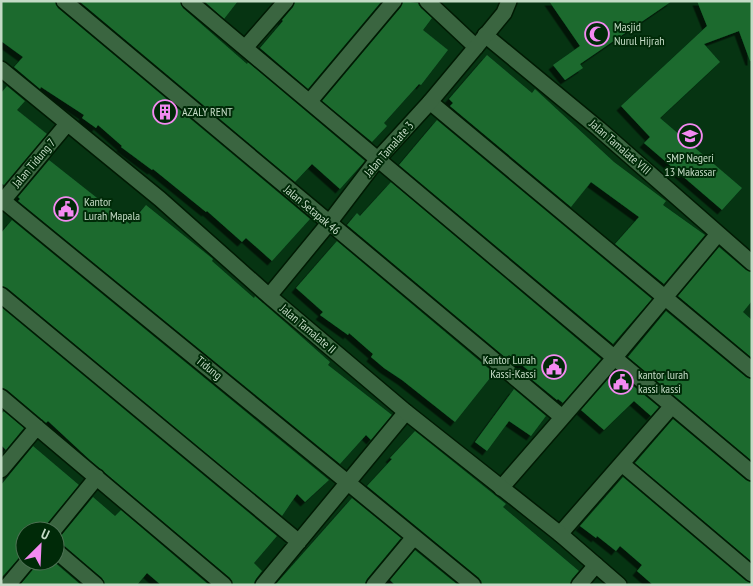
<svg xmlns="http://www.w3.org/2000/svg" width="753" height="586" viewBox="0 0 753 586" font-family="'PT Sans Narrow',sans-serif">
<defs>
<filter id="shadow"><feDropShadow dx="-4.5" dy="4.5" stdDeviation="0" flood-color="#0009"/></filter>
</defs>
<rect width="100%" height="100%" fill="#063412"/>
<path fill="#1b6a2f" filter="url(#shadow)" d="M1,1H55L58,8L310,219L272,261L246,238L242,242L207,211L206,212L153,169L152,170L121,147L122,146L98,125L96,128L82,118L84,115L41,87L40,89L14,67L23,57L1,41Z
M79,1H180L183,8L247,64L248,62L365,161L340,189L312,164L295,182Z
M204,1H238L224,19Z
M295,1L381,2L308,89L260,48L283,21L282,20L293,7Z
M403,1L418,3L421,8L432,18L423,30L448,50L421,85L419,84L384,123L387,126L372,142L322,101L401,7Z
M549,1H672L580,64L583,68L565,80L553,65L580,46Z
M697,1H752V61H750L739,31L704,44L720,62L660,118L742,188L722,210L644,143L650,137L621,106L707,26Z
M487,55L532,93L535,89L614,162L666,201L663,205L705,235L664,284L615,244L639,217L591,182L571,207L450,106L453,103L449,99Z
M7,86L25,101L17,110L47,134L4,185L1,183V93Z
M437,120L652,299L613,344L399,165Z
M49,160L130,224L146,205L213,259L212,261L254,298L255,296L286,323L330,362L328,365L392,415L371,440L366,435L340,464L18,201L20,199L18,197Z
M391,182L601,359L563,403L558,399L557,400L525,374L528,370L509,355L506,358L347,225L357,213L360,216Z
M12,220L329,480L305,502L297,494L282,516L7,288L1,286V233Z
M337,241L494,373L455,422L402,380L384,368L371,357L373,354L349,333L348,335L320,315L323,312L296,288Z
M719,247L746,270L752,272V301L743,312L752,320V358L678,296Z
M1,307L277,536L254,563L262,571L256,579L254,585H233L230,578L91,461L48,421L46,423L7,390L1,387Z
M666,311L746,377L752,379V461L628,357Z
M615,371L659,407L651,416L634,401L604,430L581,410Z
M514,389L546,416L531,436L509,421L487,451L475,442Z
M4,411L24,428L6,450L1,445V414Z
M673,419L746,480L752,482V562L635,463Z
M415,431L506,504L503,507L579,571L572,579L570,585H482L479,578L367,486L392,459L390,458Z
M33,446L79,485L46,525L44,531H25V552L1,578V485Z
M623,477L746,581L752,583V585H653L637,571L642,565L620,546L616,551L597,536L596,538L580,526Z
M93,497L115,516L121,510L209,585H161L147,573L137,585H105L102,578L61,543L55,541L60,537Z
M352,498L401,538L367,579L365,584L275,585Z
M415,550L458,585H395L390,580Z
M37,561H53L81,585H20L35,567Z"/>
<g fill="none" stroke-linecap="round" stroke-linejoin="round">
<g stroke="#001a03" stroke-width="18">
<path id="minor" d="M64,1L562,417
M189,1L752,473
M427,1L476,47
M485,35L599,129L752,263
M245,48L286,1
M310,101L394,1
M430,102L752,370
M1,199L473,585
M1,295L299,542
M1,397L224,585
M622,464L752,574
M1,470L37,427
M501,488L615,357L718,234
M53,531L97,477
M560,534L672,406
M55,550L96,585
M8,585L28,561
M263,585L406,412
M374,585L414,537
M579,585L596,565"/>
</g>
<g stroke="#001a03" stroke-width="18">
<path id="tertiary" d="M1,69L160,199L269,296L406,412L560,534L619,585
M1,203L67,124
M269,296L329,223L377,160L430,102L476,47L504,13L509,1"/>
</g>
<use href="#minor" stroke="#3a6540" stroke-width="15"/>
<use href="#tertiary" stroke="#3a6540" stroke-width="15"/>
</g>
<defs>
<g id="mosque-ring" transform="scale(1.25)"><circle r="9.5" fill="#002a08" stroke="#f38af1" stroke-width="1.5"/><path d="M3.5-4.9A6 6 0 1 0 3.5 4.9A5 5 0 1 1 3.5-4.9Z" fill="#f38af1"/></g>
<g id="building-ring" transform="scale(1.25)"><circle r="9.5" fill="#002a08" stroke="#f38af1" stroke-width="1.5"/><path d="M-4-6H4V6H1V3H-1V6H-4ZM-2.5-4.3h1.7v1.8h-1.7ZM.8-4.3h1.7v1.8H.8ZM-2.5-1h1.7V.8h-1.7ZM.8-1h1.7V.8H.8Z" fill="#f38af1"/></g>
<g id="school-ring" transform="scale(1.25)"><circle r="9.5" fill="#002a08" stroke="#f38af1" stroke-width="1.5"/><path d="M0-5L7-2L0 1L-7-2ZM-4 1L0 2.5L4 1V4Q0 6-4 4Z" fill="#f38af1"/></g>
<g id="civic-ring" transform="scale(1.25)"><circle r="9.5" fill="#002a08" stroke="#f38af1" stroke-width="1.5"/><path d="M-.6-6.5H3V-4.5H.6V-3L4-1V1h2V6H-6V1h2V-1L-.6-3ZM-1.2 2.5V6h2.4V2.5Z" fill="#f38af1"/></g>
</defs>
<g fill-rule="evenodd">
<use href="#mosque-ring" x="597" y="34"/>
<use href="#building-ring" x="165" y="112"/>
<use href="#school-ring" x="690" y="136"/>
<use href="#civic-ring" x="66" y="209"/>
<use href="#civic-ring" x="554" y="367"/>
<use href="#civic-ring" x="621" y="382"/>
</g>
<g text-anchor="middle" stroke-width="4" stroke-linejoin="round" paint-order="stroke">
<g font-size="12" fill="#c4dbc6" stroke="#002a08" text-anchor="start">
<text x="614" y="31">Masjid<tspan x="614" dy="14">Nurul Hijrah</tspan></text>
<text x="182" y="116">AZALY RENT</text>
<text x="690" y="162" text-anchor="middle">SMP Negeri<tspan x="690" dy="14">13 Makassar</tspan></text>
<text x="84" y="206">Kantor<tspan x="84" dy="14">Lurah Mapala</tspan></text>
<text x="536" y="364" text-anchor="end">Kantor Lurah<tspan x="536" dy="14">Kassi-Kassi</tspan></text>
<text x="638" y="379">kantor lurah<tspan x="638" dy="14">kassi kassi</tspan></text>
</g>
<g font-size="12" fill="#c4dbc6" stroke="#002a08">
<text transform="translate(620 147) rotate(41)" y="4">Jalan Tamalate VIII</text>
<text transform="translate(389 149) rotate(-49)" y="4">Jalan Tamalate 3</text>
<text transform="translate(34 163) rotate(-50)" y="4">Jalan Tidung 7</text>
<text transform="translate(312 210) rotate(40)" y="4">Jalan Setapak 46</text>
<text transform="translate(308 329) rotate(40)" y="4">Jalan Tamalate II</text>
<text transform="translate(209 368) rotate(39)" y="4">Tidung</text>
</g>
</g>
<rect width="753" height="586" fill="none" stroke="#c4dbc6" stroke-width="5"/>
<g transform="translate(40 546) rotate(24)"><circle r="24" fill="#002a08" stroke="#4e7154"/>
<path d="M0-4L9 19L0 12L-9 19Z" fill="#f38af1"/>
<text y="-8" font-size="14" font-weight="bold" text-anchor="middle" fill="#c4dbc6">U</text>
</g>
</svg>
